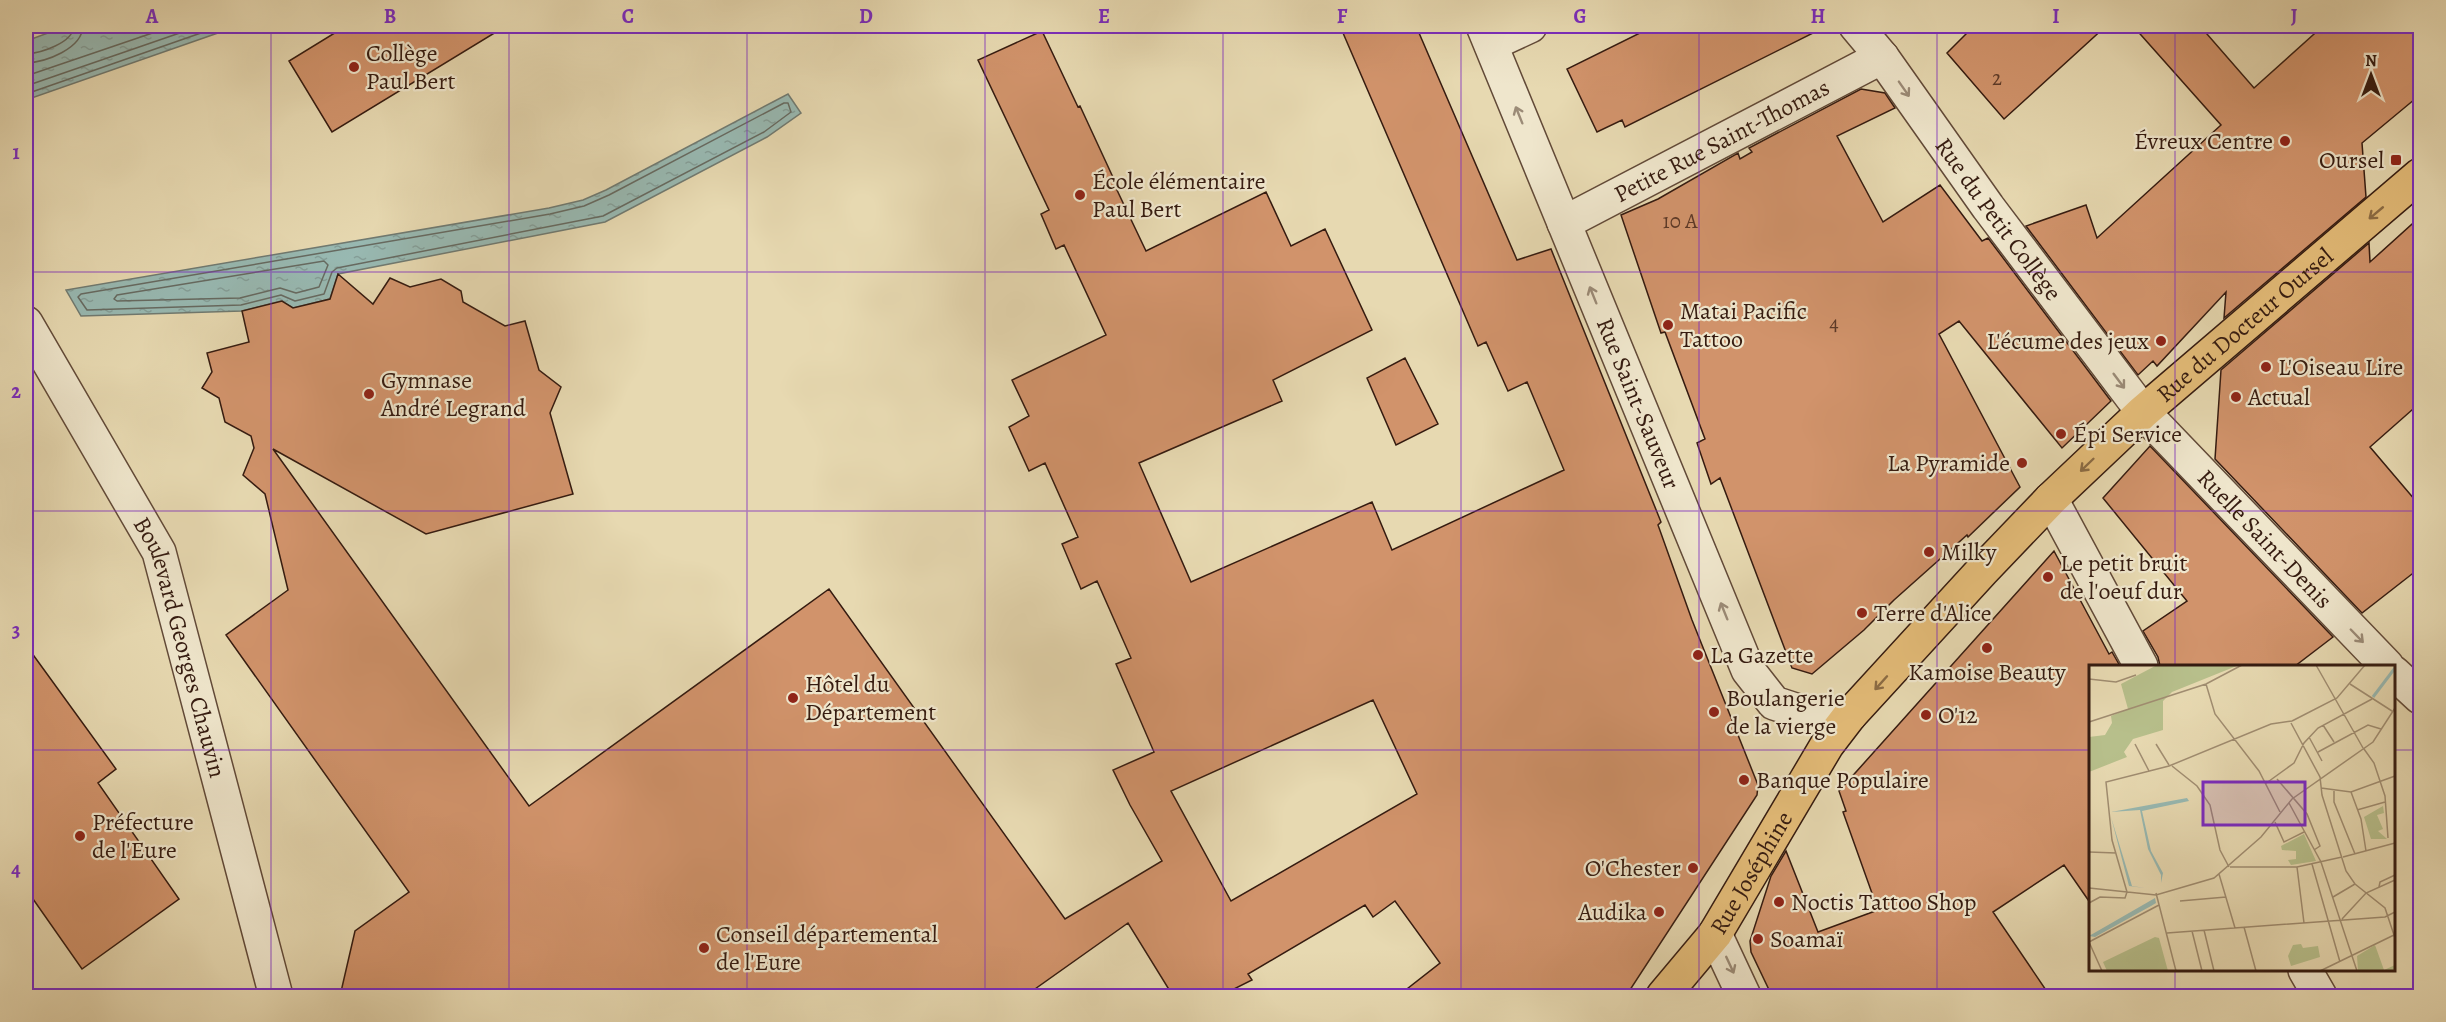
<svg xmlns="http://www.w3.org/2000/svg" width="2446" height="1022" viewBox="0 0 2446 1022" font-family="Alegreya,serif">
<defs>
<pattern id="water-ripples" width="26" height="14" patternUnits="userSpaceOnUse" patternTransform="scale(1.5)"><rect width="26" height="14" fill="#98b9b2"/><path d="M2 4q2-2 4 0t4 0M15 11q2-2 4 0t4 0" fill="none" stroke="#849e98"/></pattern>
</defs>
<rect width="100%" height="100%" fill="#e7d9b1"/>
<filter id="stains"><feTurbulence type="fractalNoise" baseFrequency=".00333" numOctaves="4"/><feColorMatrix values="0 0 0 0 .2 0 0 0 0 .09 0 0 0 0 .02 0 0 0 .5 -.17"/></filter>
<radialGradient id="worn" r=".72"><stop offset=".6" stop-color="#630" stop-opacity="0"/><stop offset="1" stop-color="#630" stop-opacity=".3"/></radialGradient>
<path fill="url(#water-ripples)" stroke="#707a71" stroke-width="1.5" d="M67,26H238L26,100V41Z
M788,94L801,113L767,137L605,222L338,274L330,299L293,308L281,301L242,311L81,316L66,290L549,208L583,200L606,190Z"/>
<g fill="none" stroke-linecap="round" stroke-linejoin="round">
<path stroke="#666a61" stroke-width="1.5" d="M26,54C41,53 73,43 74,26
M26,63C46,62 82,49 83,26
M26,76L173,26
M26,86L200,26
M26,94L221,26
M784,103H788L791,112L764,132L603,216L337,268L332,272L324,294L295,301L281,295L241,305L87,310L78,297L81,294L550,214L584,206L609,195Z
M324,261L328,265L319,287L296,293L280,288L240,298L117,301L114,299L117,295Z"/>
</g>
<path fill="#d1936b" stroke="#351b10" stroke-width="1.5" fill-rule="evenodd" d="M346,26H506L332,132L289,61Z
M1340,26H1416L1517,260L1551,249L1661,522L1658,525L1692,620L1758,785L1757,795L1626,996H1398L1440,963L1395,901L1373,917L1365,905L1248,974L1252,980L1220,996H1173L1128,923L1025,996H340L355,931L409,892L226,635L288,590L265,494L243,475L254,448L251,436L225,422L219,398L202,388L212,372L207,353L249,342L242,311L282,301L293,308L330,299L338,274L373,304L390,278L410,287L441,279L461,291L463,302L505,326L525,321L539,370L561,387L550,413L573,494L426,534L273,449L529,806L829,589L1065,919L1162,861L1130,805L1113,770L1154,752L1116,664L1131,658L1097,581L1081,589L1062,544L1078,537L1045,463L1029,471L1009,427L1029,416L1012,380L1106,335L1064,245L1056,249L1041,214L1049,210L978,60L1042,31L1078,107L1080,106L1117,186L1116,188L1146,251L1266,192L1291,246L1325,229L1372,330L1273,380L1282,401L1139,463L1191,582L1372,502L1392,550L1564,470L1527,382L1508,391L1486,342L1478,346ZM1373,700L1417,794L1231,901L1171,791Z
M1654,26H1827L1625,127L1622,120L1597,132L1567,69Z
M1974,26H2106L2004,119L1947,53Z
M2133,26H2200L2254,88L2323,26H2421V94L2362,143L2366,197L2224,318L2226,292L2157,366L2153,361L2138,375L2026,226L2086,205L2097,238L2221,125Z
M1861,89L1885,93L1895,108L1837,136L1883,222L1940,185L1982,241L1988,238L2111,401L2062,448L1959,321L1939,334L2020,487L1968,537L1967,535L1894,600L1864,630L1812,674L1792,668L1720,478L1711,484L1697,443L1705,439L1665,332L1661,333L1621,215L1658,199L1738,153L1740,159L1752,152L1749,148Z
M2421,216V402L2370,447L2421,507V567L2362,613L2215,459L2221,370L2369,243L2370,262Z
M1405,358L1438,424L1396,445L1367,378Z
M2150,446L2333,637L2295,666H2160L2158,657L2143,631L2187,601L2103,498Z
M2054,551L2109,654L2112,652L2120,666H2091V904L2064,865L1993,912L2050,996H1772L1751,952L1750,941L1771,876L1786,851L1818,932L1878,910L1843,812L1846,811L1839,791Z
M26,645L116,769L98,783L179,899L82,969L26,889Z"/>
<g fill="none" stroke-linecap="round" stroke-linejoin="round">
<g stroke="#624a38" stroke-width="36">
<g id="minor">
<path id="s1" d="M1483,26L1748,670L1774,703L1817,717L1850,715"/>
<path id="s2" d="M1856,26L1882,57L1988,207L2143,412L2387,666"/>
<path d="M1491,44L1530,26"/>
<path id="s3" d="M1564,223L1882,57"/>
<path id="s4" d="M26,323L159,552L276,996"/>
<path d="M2051,499L2141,666"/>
<path d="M2394,673L2420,697"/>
<path d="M1715,934L1744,996"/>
<path d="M2305,970L2320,996"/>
</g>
</g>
<g stroke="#351b10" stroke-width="36">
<g id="major">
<path id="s5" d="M1663,996L1715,934L1827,745L1850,715L1982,571L2051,499L2143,412L2420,175"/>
</g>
</g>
<use href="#minor" stroke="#efe6cc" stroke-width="33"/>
<use href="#major" stroke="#e4bc78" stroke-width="33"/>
</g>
<defs><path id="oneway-shaft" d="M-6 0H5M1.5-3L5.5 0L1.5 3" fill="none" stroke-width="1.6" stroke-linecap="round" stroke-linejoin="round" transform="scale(1.5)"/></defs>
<g stroke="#9b8b77">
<use href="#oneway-shaft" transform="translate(1904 89) rotate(55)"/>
<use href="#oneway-shaft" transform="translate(1519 115) rotate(-112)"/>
<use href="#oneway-shaft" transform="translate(1593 295) rotate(-112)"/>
<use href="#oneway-shaft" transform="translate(2119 381) rotate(53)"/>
<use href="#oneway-shaft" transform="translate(1724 611) rotate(-112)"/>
<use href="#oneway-shaft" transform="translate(2357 636) rotate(46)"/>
<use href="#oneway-shaft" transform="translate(1730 965) rotate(65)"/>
</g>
<g stroke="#8c6c44">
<use href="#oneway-shaft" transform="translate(2376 213) rotate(140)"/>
<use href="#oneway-shaft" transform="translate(2087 465) rotate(136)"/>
<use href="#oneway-shaft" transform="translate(1881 683) rotate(132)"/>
</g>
<path fill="none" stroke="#7b2cbf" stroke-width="1.5" stroke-opacity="0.55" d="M271,26V996M509,26V996M747,26V996M985,26V996M1223,26V996M1461,26V996M1699,26V996M1937,26V996M2175,26V666M26,272H2420M26,511H2420M26,750H2090M2394,750H2420M2175,970V996"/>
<g fill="#8f2418" stroke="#efe6cc" stroke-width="2">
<circle cx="354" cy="67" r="6"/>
<circle cx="2285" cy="141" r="6"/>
<rect x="2390" y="154" width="12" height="12" rx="3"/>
<circle cx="1080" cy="195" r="6"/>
<circle cx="1668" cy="325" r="6"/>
<circle cx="2161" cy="341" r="6"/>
<circle cx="2266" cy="367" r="6"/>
<circle cx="369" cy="394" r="6"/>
<circle cx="2236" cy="397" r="6"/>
<circle cx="2061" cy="434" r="6"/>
<circle cx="2022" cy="463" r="6"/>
<circle cx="1929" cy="552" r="6"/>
<circle cx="2048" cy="577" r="6"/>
<circle cx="1862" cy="613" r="6"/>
<circle cx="1987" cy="648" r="6"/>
<circle cx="1698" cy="655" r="6"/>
<circle cx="793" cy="698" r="6"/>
<circle cx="1714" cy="712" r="6"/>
<circle cx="1926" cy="715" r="6"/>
<circle cx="1744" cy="780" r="6"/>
<circle cx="80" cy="836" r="6"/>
<circle cx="1693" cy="868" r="6"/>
<circle cx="1779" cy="902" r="6"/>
<circle cx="1659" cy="912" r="6"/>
<circle cx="1758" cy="939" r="6"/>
<circle cx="704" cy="948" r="6"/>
</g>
<g text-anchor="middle" stroke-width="4.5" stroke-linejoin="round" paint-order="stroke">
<g font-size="21" fill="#5c3927">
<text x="1997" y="85">2</text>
<text x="1680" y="228">10 A</text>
<text x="1834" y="330">4</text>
</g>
<g font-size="24" fill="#351b10" stroke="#efe6cc" text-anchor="start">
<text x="366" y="61">Collège<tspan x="366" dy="28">Paul Bert</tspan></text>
<text x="2273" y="149" text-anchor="end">Évreux Centre</text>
<text x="2384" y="168" text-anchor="end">Oursel</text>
<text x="1092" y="189">École élémentaire<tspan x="1092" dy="28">Paul Bert</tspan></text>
<text x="1680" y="319">Matai Pacific<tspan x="1680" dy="28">Tattoo</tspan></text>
<text x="2149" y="349" text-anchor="end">L'écume des jeux</text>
<text x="2278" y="375">L'Oiseau Lire</text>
<text x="381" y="388">Gymnase<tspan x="381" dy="28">André Legrand</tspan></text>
<text x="2248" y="405">Actual</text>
<text x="2073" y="442">Épi Service</text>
<text x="2010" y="471" text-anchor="end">La Pyramide</text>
<text x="1941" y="560">Milky</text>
<text x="2060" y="571">Le petit bruit<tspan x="2060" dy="28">de l'oeuf dur</tspan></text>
<text x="1874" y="621">Terre d'Alice</text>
<text x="1710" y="663">La Gazette</text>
<text x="1987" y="680" text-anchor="middle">Kamoise Beauty</text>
<text x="805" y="692">Hôtel du<tspan x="805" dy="28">Département</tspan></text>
<text x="1726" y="706">Boulangerie<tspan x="1726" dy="28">de la vierge</tspan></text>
<text x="1938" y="723">O'12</text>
<text x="1756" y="788">Banque Populaire</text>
<text x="92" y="830">Préfecture<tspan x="92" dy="28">de l'Eure</tspan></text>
<text x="1681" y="876" text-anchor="end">O'Chester</text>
<text x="1791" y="910">Noctis Tattoo Shop</text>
<text x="1647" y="920" text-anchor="end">Audika</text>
<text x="716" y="942">Conseil départemental<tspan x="716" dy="28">de l'Eure</tspan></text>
<text x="1770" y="947">Soamaï</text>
</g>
<g font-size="24" fill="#351b10" stroke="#efe6cc">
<text dy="8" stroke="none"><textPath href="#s3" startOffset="178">Petite Rue Saint-Thomas</textPath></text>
<text dy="8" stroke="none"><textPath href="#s2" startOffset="240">Rue du Petit Collège</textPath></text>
<text dy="8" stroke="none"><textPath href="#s5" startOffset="894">Rue du Docteur Oursel</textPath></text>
<text dy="8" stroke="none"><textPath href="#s1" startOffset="408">Rue Saint-Sauveur</textPath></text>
<text dy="8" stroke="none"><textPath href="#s2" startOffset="657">Ruelle Saint-Denis</textPath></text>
<text dy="8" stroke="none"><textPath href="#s4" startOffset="362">Boulevard Georges Chauvin</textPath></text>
<text dy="8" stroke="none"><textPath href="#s5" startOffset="152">Rue Joséphine</textPath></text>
</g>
</g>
<g transform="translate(2089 665)">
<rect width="306" height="306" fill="#e7d9b1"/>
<path d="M68,0H150L83,27L74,36V65L44,74L35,87L38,92L0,107V72L16,70L23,58L22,51L39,44L32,19Z" fill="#b7bf8b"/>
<path d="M215,169L227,196L202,200L199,195L207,194V186L193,185L192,181ZM212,279L214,283L229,281L231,292L202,301L199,291L204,280Z" fill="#b7bf8b"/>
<path d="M66,272L70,273L79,306H18L14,297ZM286,280L295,305L306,300V304L301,306H269L268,291Z" fill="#b7bf8b"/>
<path d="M294,141L295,148L288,150L294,164L289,166L298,174H282L275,152Z" fill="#b7bf8b"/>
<path d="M98,133L100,136L53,146L62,186L74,208L72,218V210L59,184L51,145L22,147ZM22,152L43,221L56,223L40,221ZM66,233L67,238L62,241L6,272L0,271Z" fill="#98b9b2"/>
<path fill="none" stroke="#98b9b2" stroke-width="3" d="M284,32L306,3"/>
<path fill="none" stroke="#a08d71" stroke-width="1.5" d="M227,0L274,83M0,14L27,17L47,10M117,19L126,49L170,106L191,147M261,19L303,46M203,56L248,33L276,0M0,57L117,19L153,0M202,58L231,112L233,130L257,206L266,219L296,243L306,273M234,60L245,77M220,72L233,96M46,79L60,106M67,79L80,100M275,84L285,98L296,131L299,173M229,87L279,60L292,64M83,101L108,121L121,140L131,185L140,202M188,114L218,149L231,181L225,185M176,119L205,98L215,78L229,63L283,34M232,123L262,127L306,111M245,126V137L266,189M262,127L272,154L277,186M200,138L232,197L268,306M268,145L296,137M186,157L195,177L215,167M0,187L27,188M254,192L306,178M223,199L251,297M141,202H208L253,192M208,202L215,258M130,209L146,263M290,222L291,217L306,210M0,223L67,230L125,213L172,172L203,134L284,77L306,43M38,227L23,175L17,117L80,101L182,59L203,56M67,228L87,306M244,232L266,219M91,236L137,232M0,238L11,232L36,233L38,227M253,254L277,228L306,215M155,262L167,306M115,265L125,306M103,266L113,306M78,268L296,252L306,247M0,277L70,240M0,277L13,306M231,306L305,270"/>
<path fill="#7b2cbf" fill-opacity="0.15" stroke="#7b2cbf" stroke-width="3" d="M114,117H216V160H114Z"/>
<rect width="306" height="306" fill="none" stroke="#351b10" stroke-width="3"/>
</g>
<rect width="2446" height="1022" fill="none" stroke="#e7d9b1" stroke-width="66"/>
<g transform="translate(2371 75)" stroke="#efe6cc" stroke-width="4.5" paint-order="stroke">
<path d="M0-4.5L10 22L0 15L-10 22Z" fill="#351b10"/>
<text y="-9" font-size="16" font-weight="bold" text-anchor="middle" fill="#351b10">N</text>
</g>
<rect x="33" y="33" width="2380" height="956" fill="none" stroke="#7b2cbf" stroke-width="2"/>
<g font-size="20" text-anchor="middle" font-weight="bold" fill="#7b2cbf">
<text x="152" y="23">A</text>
<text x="390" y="23">B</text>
<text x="628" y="23">C</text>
<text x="866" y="23">D</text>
<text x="1104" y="23">E</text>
<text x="1342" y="23">F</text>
<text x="1580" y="23">G</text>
<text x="1818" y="23">H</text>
<text x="2056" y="23">I</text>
<text x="2294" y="23">J</text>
<text x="16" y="159">1</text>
<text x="16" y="398">2</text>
<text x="16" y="637">3</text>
<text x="16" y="876">4</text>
</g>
<rect width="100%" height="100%" filter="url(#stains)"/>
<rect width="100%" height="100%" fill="url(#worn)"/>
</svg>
